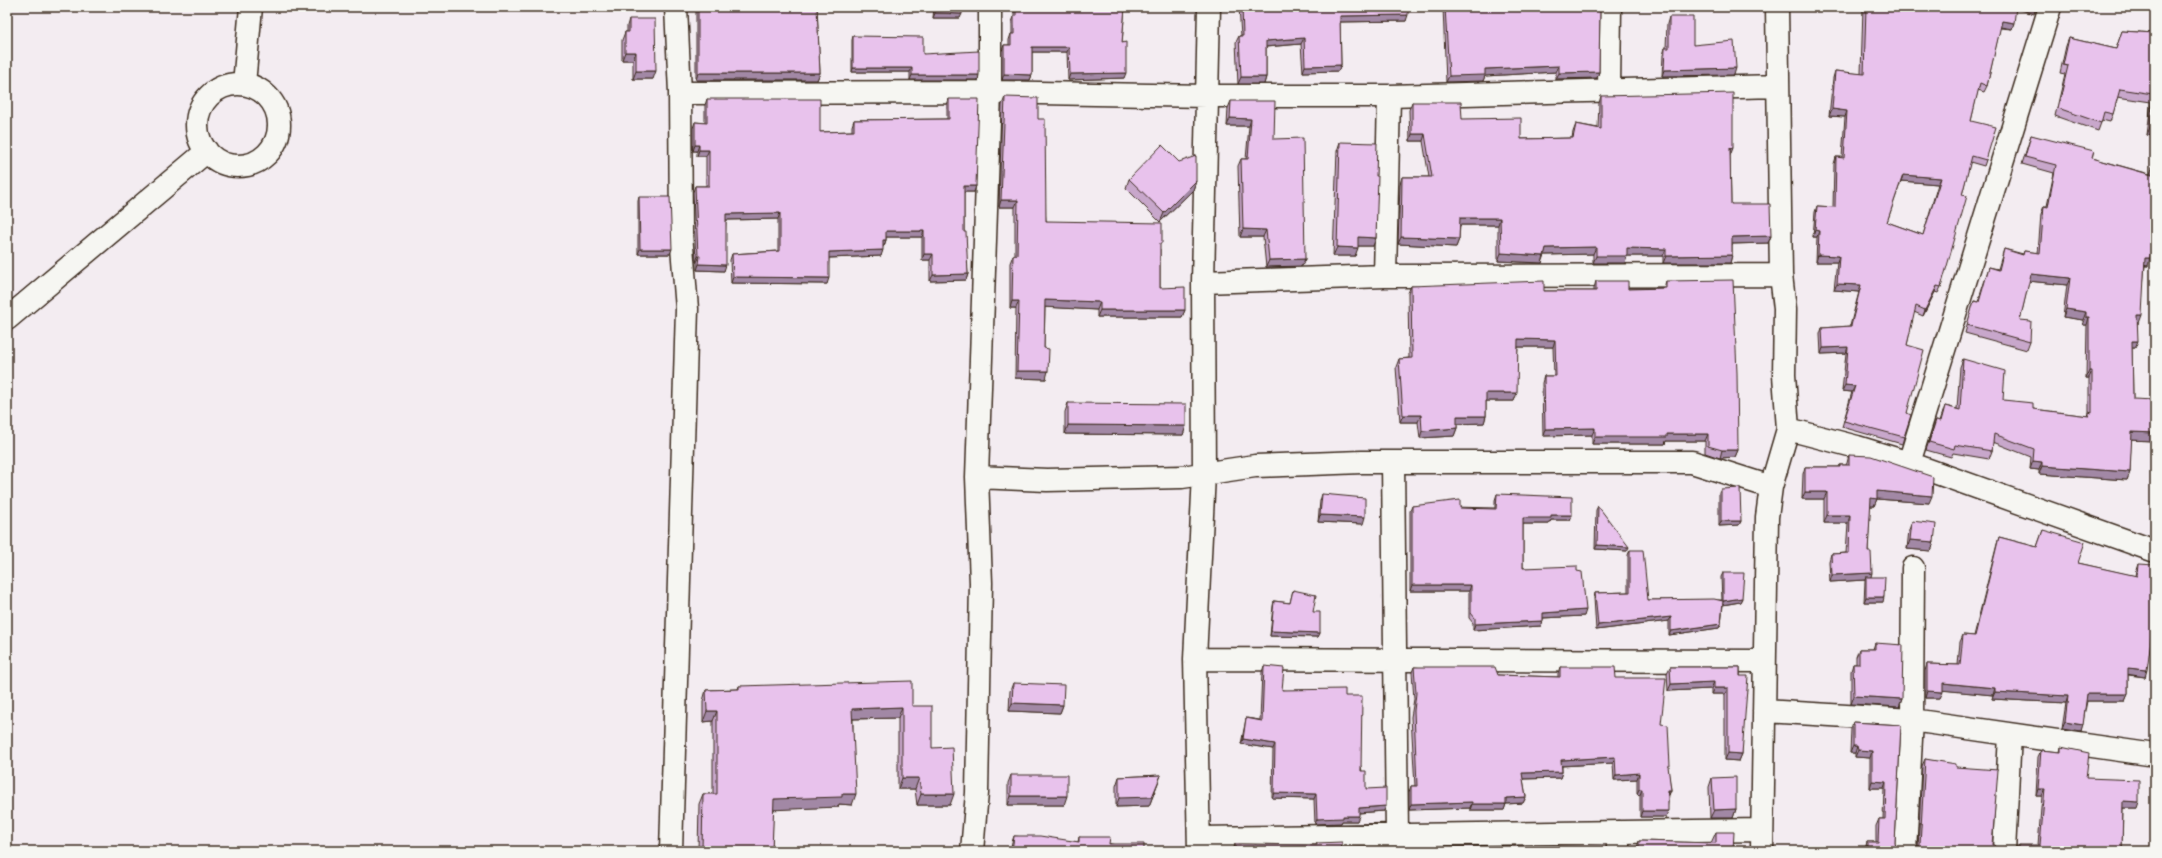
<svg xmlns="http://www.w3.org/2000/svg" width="2162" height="858" viewBox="0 0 2162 858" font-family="'Playpen Sans',sans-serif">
<rect width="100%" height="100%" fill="#f3ecf1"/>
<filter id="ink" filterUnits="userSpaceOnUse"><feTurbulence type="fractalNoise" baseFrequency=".025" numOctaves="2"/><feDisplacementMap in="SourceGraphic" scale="8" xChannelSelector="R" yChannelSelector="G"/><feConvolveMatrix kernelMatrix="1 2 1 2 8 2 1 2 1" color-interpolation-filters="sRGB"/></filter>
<g filter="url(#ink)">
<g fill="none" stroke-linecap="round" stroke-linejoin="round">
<g stroke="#3b2a1e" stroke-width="25">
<path id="minor" d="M244,84L251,7
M197 125a41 41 0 1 1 82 0a41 41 0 1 1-82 0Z
M1609,90L1610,7
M680,93L990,92L1207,96H1389L1778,86
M1385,276L1389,96
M1203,282L1385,276L1781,275
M7,319L207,151
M1788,429L1857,447L1909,463L2155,551
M1393,462L1397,835
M1909,463L2050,7
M977,477L990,92V7
M1195,659L1764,661
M1764,711L1912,720L2155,755
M1618,832V851
M1199,838L1762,830
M671,851L687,309L681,234L680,93L676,7
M972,851L977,793L981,583L977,477L1047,480L1182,477L1255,466L1362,462H1692L1771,487
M1199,851L1195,659L1204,474L1203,282L1209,7
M1762,851L1767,517L1771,487L1788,429L1784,375L1785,309L1781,275L1777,7
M1905,851L1912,720L1913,568
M2004,851L2010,735"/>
</g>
<use href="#minor" stroke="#f6f6f2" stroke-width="22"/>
</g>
<path fill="#c8a7cb" stroke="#3b2a1e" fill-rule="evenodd" d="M696,7H817L820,73L817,80H696Z
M934,7H962L960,18H933Z
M1014,7H1125L1122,43L1124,78L1068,80L1067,52H1032V75L1030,80H1002V51L1004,45H1009V40L1011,34H1012V22L1014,17Z
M1239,7H1408L1406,21L1340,22L1341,65L1338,71L1303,72L1301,44L1266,47V77L1264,84H1238L1236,42L1239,36H1241Z
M1443,7H1600L1599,72L1597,78L1556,79V72L1485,76L1483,81L1446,82Z
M1863,7H2036L2034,14L2015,8L2012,29L2000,28L1987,86L1984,92L1978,90L1971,121L1986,160L1984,166L1970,162L1962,195L1941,287L1938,293L1935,292L1923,316L1914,312L1907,345V413L1904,437L1902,444L1842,427L1852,392L1842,391L1846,353L1821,354L1820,334L1822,328L1850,326L1859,292L1834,290L1837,262H1816L1817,237H1813L1815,212L1817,206L1833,207L1834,164L1836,157H1842L1845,117L1829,116L1833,78L1835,71L1861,74ZM1901,181L1938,184L1923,235L1887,222Z
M1669,17L1693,45L1734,75L1662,76L1663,55L1665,48H1666L1667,24Z
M629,19L653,79H633V60H622V40L625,32H627V26Z
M2122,31L2155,33V136L2147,135L2151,102L2117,97L2113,114L2110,122L2102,120L2098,131L2055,116L2065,74L2060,73L2066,46L2069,38L2116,49Z
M853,36L923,54L978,80H910V72H852V40Z
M1601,96L1730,155L1731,204L1771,236L1768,243L1732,244V255L1730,263H1663V256H1627L1625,263H1593V254L1545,255L1542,263L1498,261V225H1460L1459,239L1456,247L1398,244L1400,184L1402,177H1429L1423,141H1410L1409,110L1412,102L1521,139L1572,138L1573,132L1576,124L1598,128L1599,103Z
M1005,97L1038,119L1046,221L1160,249V288L1185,310L1182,317H1097V310L1045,307L1044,348L1046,379L1015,378L1016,308H1010V263L1013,255H1015V207H999L1002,105Z
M707,99L820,132L852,131V126L854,120L947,119V105L949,99L976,186L974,192H964V232L968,274L966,280L930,281V260H922V237H886V240L884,246H883L881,256L829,258L827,284L731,283L730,260L732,254L778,251V219L726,220L724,271L697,270V262H696L693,192L695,186H706V156H697V151H693V128L695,122L705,123V105Z
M1231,101L1274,139L1305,259L1302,266L1266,267L1263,237H1240L1238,166L1241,159H1246L1249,126H1227L1228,108Z
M2031,135L2092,158L2150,174L2153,165L2148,266H2145L2139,323H2137L2135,348H2132L2133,399L2155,433V434L2153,441L2131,440L2130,472L2127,480L2039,474V470L2030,469L2031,457L1993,442L1992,451L1989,459L1953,453L1951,457L1926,450L1936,420L1940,421L1945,406L1957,409L1960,367L1963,359L2003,400L2033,409L2088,416L2089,413V378H2086L2087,325H2083V320L2063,317L2067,285L2029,281L2020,320L2030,342L2027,350L1965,333L1972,308L1974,301L1978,302L1989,267L1998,269L2004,249L2023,254L2024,251L2038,253L2041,214L2044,206H2047L2054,173L2022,164Z
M1340,142L1376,176V238L1373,246H1358L1355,256H1333L1337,151Z
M1129,179L1196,181L1193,190L1160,222L1126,188Z
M639,197L670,254H638V201Z
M1596,281L1628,289L1664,288L1666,281L1738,450L1735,457L1720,458L1705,453V441H1666L1665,444H1592V435L1543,436L1542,383L1544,376H1554L1553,347H1518L1514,401H1486V416L1484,423L1457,424V428L1454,436L1420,438L1418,422H1400L1396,367L1399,359L1409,358L1408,293L1411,286L1544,291H1594V288Z
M1068,403L1186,426L1183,435L1065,434V412Z
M1849,455L1929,503L1877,499L1874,506H1870L1868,552L1871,577L1883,602H1864L1865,582V580L1830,582L1829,561L1831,554L1846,553L1848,523H1824V499H1802L1803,474L1805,467H1839L1840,465H1846L1847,463Z
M1721,489L1741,521L1739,525L1719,526V493Z
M1322,494L1363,524L1318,522L1320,501Z
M1497,494L1572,515L1570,520H1551L1549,524H1523V568L1577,571L1584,616L1543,618V621L1541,626L1473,630V623L1469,618V591H1410V511L1412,506L1495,508V500Z
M1598,506L1627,551L1595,549L1596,510Z
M1912,521L1934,542L1931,551L1907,549L1909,530Z
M2043,530L2078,563L2135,576L2136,570L2138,564L2153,624L2145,677L2128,675V694L2125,701H2087L2081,732L2062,729L2066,703L1992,699L1993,695L1943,690L1940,698H1925V671L1927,664L1958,665L1960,642L1963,635L1974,636L1997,544L1999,537L2037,547Z
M1630,550L1648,600H1722L1721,577L1723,573L1742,598L1740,602L1723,605L1721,624L1719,628L1669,635V621L1596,630L1594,598L1595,593L1628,592V555Z
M1293,590L1313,612L1320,633L1318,637L1270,636L1273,606L1274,601L1290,603Z
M1875,643L1902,699L1899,707L1851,704V671L1853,664H1856V657L1859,649H1873Z
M1264,666L1282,690L1345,696L1366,789L1386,806L1384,811L1359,813L1357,821H1342L1341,823L1315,824L1314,799L1272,798L1273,749L1241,744L1245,724L1246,718L1260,720L1262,672Z
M1414,667L1498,675L1558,677V673L1560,667L1616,678L1661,724L1671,790L1669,795L1666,817H1640V795L1637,794V779L1614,780L1613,763L1562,766V772L1560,778L1523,779L1526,797L1523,803L1506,804L1504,810H1470V808L1409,810V792L1411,786H1415L1411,717L1414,699L1412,672Z
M1670,667H1740L1742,754L1739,761L1725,760V694H1711V689L1668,691L1667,673Z
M1013,683L1063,705L1060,713L1009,711L1010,691Z
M739,686L912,706L932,748L950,805H917L915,789H898V718L853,719L852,805L839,804L838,807L773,809L772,851H698L699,804L703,794H713V721L703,722V701L706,690L738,689Z
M1853,722L1901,725L1895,843L1897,850L1898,851H1865V849L1867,842H1876V826L1879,819H1883L1884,788H1870V758L1855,757V753H1850L1851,729Z
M2061,747L2086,778L2137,808H2123L2122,851L2038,845L2042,796H2036L2038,757L2041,750L2060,752Z
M1925,759L1956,767L1992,845L1918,849L1922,766Z
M1011,775L1064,805H1008V783Z
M1161,775L1149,806L1116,807V786L1119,777Z
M1712,778L1736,809L1733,818H1710L1709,787Z
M1716,832L1733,851H1636L1639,841L1711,843Z
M1014,836L1078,842L1079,837L1144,851H1010L1012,842Z
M1317,843L1341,851H1233L1235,844L1316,845Z"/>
<path fill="#a288a5" stroke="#3b2a1e" d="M2116,7H2128V8Z
M935,13L962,14L960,18H933Z
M1408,15L1406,21L1337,22L1340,16Z
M2002,21L2014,23L2012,29L2000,27Z
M1304,38L1301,44L1264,47L1266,41Z
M1032,47H1069L1067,52H1030Z
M625,52H636L633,60H622Z
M1341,65L1338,71L1303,72L1305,66Z
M1559,66L1556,72L1485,76L1483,81L1446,82L1449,76L1485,69Z
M853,68H912L910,72H852Z
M1736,68L1734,75L1662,76L1664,70Z
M636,71H656L653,79H633Z
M1599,72L1597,78L1556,79L1559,73Z
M698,73H820L817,80H696Z
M1126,73L1124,78L1068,80L1070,74Z
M1004,74L1032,75L1030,80H1002Z
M912,75H979L978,80H910Z
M1241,77H1266L1264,84H1238Z
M1832,109L1847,111L1845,117L1829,116Z
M1230,118L1251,119L1249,126H1227Z
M2150,127H2155V136L2147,135Z
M1412,134H1425L1423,141H1410Z
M695,145H699L697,151H693Z
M1730,148H1733L1730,156Z
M699,150H709L706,156H697Z
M1903,175L1941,178L1938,184L1901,181Z
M1196,181L1193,190L1160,222L1164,213Z
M964,186H976L974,192H961Z
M1001,200H1018L1015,207H999Z
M780,213L778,219L724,220L726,214Z
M1460,218H1500L1498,225H1457Z
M1243,229L1266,230L1263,237H1240Z
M1815,230L1819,231L1817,237H1813Z
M886,231H924L922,237H884Z
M1771,236L1768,243L1729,244L1732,237Z
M1358,237L1376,238L1373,246H1355Z
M1401,237L1459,239L1456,247L1398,244Z
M883,240H886L884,246H881Z
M1337,247L1358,248L1355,256H1333Z
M1596,247L1593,254L1544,255L1546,248Z
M1627,248L1666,249L1663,256H1627L1625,263H1593L1596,256Z
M640,249H672L670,254H638Z
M883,250L881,256L827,258L829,252Z
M1501,253L1544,256L1542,263L1498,261Z
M924,254H933L930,260H922Z
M1732,255L1730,263H1663L1666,256Z
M1818,255L1839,256L1837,262H1816Z
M698,256H700L697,262H696Z
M2145,258H2150L2148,266L2142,265Z
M1305,259L1302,266L1266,267L1269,260Z
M699,264L726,265L724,271L697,270Z
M968,274L966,280L930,281L933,275Z
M2031,274L2070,278L2067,285L2028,281Z
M733,277L829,278L827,284L731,283Z
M1837,284L1861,285L1859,292L1834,290Z
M1937,286L1935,292L1923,316L1925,310Z
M1045,300L1100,302L1097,310L1042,307Z
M1012,301H1019L1016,308H1010Z
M2066,309L2086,312L2083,320L2063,317Z
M1100,310H1185L1182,317H1097Z
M2137,315H2142L2139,323H2134Z
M2086,317H2089L2087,325H2083Z
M1518,339L1555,340L1553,347H1516Z
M2132,341H2138L2135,348H2129Z
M1848,347L1846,353L1821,354L1823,348Z
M1017,371H1048L1046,379L1015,378Z
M2089,371H2092L2089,378H2086Z
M1845,385L1855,386L1852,392L1842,391Z
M1486,393H1517L1514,401H1483Z
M1403,415H1421L1418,422H1400Z
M1457,416H1486L1484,423L1454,424Z
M1068,425L1186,426L1183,435L1065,434Z
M1457,428L1454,436L1420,438L1422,431Z
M1595,428L1592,435L1543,436L1545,429Z
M2132,432L2155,433V434L2153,441L2129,440Z
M1667,434H1708L1705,441H1666L1665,444H1592L1595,437Z
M1722,450H1738L1735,457L1720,458Z
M2033,461L2042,462L2039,470L2030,469Z
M2042,466L2130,472L2127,480L2039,474Z
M1877,491L1932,496L1929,503L1877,499L1874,506H1868L1871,498Z
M1805,492H1827L1824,499H1802Z
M1320,515L1365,517L1363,524L1318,522Z
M1551,515H1572L1570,520H1551L1549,524H1522L1523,518Z
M1827,515H1850L1848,523H1824Z
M1721,521H1741L1739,525L1719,526Z
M1910,540L1934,542L1931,551L1907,549Z
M1597,545L1629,547L1627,551L1595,549Z
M1872,573L1870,580L1866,577L1865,580L1830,582L1832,575Z
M1412,585H1471L1469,591H1410Z
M1866,597H1884L1883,602H1864Z
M1742,598L1740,602L1722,605L1723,601Z
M1586,610L1584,616L1541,618L1543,613Z
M1671,617L1669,621L1596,630L1598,625Z
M2154,617H2155V624H2151Z
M1543,621L1541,626L1473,630L1475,624Z
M1721,624L1719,628L1669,635L1671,631Z
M1271,631L1320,633L1318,637L1270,636Z
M2128,668L2147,670L2145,677L2126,674Z
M1714,682L1711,689L1668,691L1671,684Z
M1943,683L1995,688L1993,695L1940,690Z
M1714,688H1728L1725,694H1711Z
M1927,691L1943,692L1940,698H1925Z
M1995,692L2068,696L2066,703L1992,699Z
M2087,694H2128L2125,701H2085Z
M1854,696L1902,699L1899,707L1851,704Z
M1012,703L1063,705L1060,713L1009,711Z
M902,707L898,718L849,719L852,709Z
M707,711H717L713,721L703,722Z
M2065,722L2083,725L2081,732L2062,729Z
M1243,739L1275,744L1273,749L1241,744Z
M1853,746H1857L1855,753H1850Z
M1858,750L1872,751L1870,758L1855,757Z
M1728,753L1742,754L1739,761L1725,760Z
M1615,757L1613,763L1559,766L1561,760Z
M1562,772L1560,778L1520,779L1522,773Z
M1639,773L1637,779L1614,780L1616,775Z
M1161,775L1149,806L1116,807L1119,798Z
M902,778H919L915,789H898Z
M1872,781L1886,782L1884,788H1870Z
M1639,789H1642L1640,795L1637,794Z
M2038,789H2045L2042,796H2036Z
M1668,790H1671L1669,795Z
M1274,793L1316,794L1314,799L1272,798Z
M842,794H856L852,805L839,804L838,807L770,810L774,799Z
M921,794H954L950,805H917Z
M1011,796H1067L1064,805H1008Z
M1526,797L1523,803L1504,804L1506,798Z
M2123,801L2139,802L2137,808H2120Z
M1472,802L1470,808L1409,810L1411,804Z
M1472,804H1506L1504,810H1470Z
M1386,806L1384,811L1357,813L1359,808Z
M1736,809L1733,818H1710L1714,810Z
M1642,811H1668L1666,817H1640Z
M1343,816H1359L1357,821H1342L1341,823L1315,824L1317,819Z
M2077,849L2122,850V851H2076Z"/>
<path fill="#e8c2ec" stroke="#3b2a1e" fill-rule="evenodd" d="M698,7H817L820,73H698Z
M935,7H962V14L935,13Z
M1016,7H1125L1122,43L1126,42V73L1070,74L1069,47H1032V75L1004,74V45H1011V34H1014V16H1016Z
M1242,7H1408V15L1340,16L1341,65L1305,66L1304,38L1266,41V77H1241L1239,36H1243Z
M1445,7H1600L1599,72L1559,73V66L1485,69V75L1449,76Z
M1866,7H2016L2014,23L2002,21L1987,86L1980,83L1971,121L1996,127L1986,160L1972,156L1962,195L1967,196L1941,287L1937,286L1925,310L1916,306L1907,345L1924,350L1907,413L1911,415L1904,437L1844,421L1855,386L1845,385L1848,347L1823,348L1822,328L1851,326L1861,285L1837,284L1839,256L1818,255L1819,231L1815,230L1817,206L1835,207L1836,157L1844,158L1847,111L1832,109L1835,71L1864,74ZM1903,175L1941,178L1923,235L1887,222Z
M1669,17H1693V45L1734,41L1736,68L1664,70L1665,48H1669Z
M629,19H655L656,71H636V52H625V32H629Z
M2122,31L2155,33V127H2150L2153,94L2120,89L2113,114L2104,112L2101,123L2058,108L2068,66L2063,65L2069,38L2116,49Z
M853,36L923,37V54L979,51V75H912V68H853Z
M1733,93V148H1730L1731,204H1770L1771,236L1732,237V255L1666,256V249L1627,248V256H1596V247L1546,248L1544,256L1501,253L1500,218H1460L1459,239L1401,237L1402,177H1432L1425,134H1412V102H1461L1462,119L1521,118V139L1573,138L1576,124L1601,129V96Z
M1005,97L1038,98V119H1045L1046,221L1162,223V243H1160V288L1185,287V310H1100V302L1045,300L1044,348L1049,349L1048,371H1017L1019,301H1012L1013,255H1017L1018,200H1001Z
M707,99H820V132L854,131V120L949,119V99H979L976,186H964V232H966L968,274L933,275V254H924V231H886V240H883V250L829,252V278L733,277L732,254L780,251V213L726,214V265L699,264L700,256H698L695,186H709V150H699V145H695V122L707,123Z
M1231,101H1275L1274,139L1303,138L1305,259L1269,260L1266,230L1243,229L1241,159H1248L1251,119L1230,118Z
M2031,135L2094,151L2092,158L2152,175L2153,165H2155V231L2150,258H2145L2142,315H2137L2138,341H2132L2133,399L2155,400V433L2132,432L2130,472L2042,466V462L2033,461L2034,449L1994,434L1992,451L1955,445L1954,449L1929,442L1936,420L1941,421L1945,406L1960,410L1963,359L2005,371L2003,400L2033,403V409L2089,416V412L2092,413V371H2089V317H2086V312L2066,309L2070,278L2031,274L2020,320L2031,321L2030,342L1967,325L1974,301L1979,302L1989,267L1999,270L2004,249L2023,255L2024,251L2040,253L2044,206L2048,207L2056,165L2025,157Z
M1340,142L1377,143L1376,176H1378L1376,238L1358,237V248L1337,247Z
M1162,145L1179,162L1196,156V181L1164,213L1129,179Z
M639,197H670L672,249H640Z
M1733,280L1737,373L1738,450H1722L1708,446V434H1667V437H1595V428L1545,429L1544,376H1556L1555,340L1518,339L1517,393H1486V416H1457V428L1422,431L1421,415H1403L1399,359L1412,358L1411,286L1544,281V291H1596V281H1628V289L1666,288V281Z
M1068,403L1186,404V426L1068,425Z
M1849,455L1871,456L1933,477L1932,496L1877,491V499L1871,498L1868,552H1871L1872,573L1832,575L1831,554L1849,553L1850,515H1827V492H1805V467H1840V465H1849Z
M1740,488L1741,521H1721V489Z
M1322,494L1365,498V517L1320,515Z
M1497,494L1572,497V515H1551V518H1523V568L1577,566V571L1582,572L1586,610L1543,613V621L1475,624V618L1471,613V585H1412V506L1460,500V508L1496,509Z
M1598,506L1629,547L1597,545Z
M1912,521L1936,524L1934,542L1910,540Z
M2043,530L2085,542L2078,563L2137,576L2138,564L2155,565V617H2154L2147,670L2128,668V694H2087L2083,725L2065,722L2068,696L1995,692V688L1943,683V692L1927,691V664L1960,665L1963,635L1975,636L1999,537L2037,547Z
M1630,550H1643L1648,600L1714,599L1723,601L1721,624L1671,631V617L1598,625L1595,593L1630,592Z
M1723,573H1744L1742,598L1723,601Z
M1866,577H1885L1884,597H1866Z
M1293,590L1316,595L1313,612H1320V633L1271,631L1274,601L1290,603Z
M1875,643L1903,645L1902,699L1854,696L1853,664H1859V649H1875Z
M1264,666L1284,668L1282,690L1345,689V696H1362L1361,771H1366V789L1386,788V806L1359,808V816H1343V818L1317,819L1316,794L1274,793L1275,744L1243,739L1246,718L1262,721Z
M1414,667H1495L1498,675L1560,677V667H1615L1616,678H1666L1661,724L1668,725L1670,766H1668L1671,790H1668V811H1642V789H1639V773L1616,775L1615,757L1561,760L1562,772L1522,773L1526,797L1506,798V804H1472V802L1411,804V786H1417L1414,711L1416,693Z
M1670,667H1740V676H1748L1742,754L1728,753V688H1714V682L1671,684Z
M912,681V706H932V748L952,747L954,794H921L919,778H902V707L852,709L856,794H842V797L774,799L772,851H702L703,794H717V711H707L706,690L739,689V686Z
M1013,683L1064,685L1063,705L1012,703Z
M1853,722L1901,725L1895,843L1897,850L1898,851H1867V842H1878L1879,819H1885L1886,782L1872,781V751L1858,750L1857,746H1853Z
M2061,747L2089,753L2086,778L2139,780V802L2123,801L2122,850L2077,849V851H2015L2019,845H2040L2045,789H2038L2041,750L2061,752Z
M1925,759L1956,764V767L1998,770L1992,845H1994L1998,851H1916L1920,845Z
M1011,775H1067V796H1011Z
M1161,775L1152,797L1119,798V777Z
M1736,777V809L1714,810L1712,778Z
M1716,832H1734L1733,851H1639V841L1716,843Z
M1014,836H1040L1079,842V837H1110L1109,844H1144V851H1012Z
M1342,842L1341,851H1235V844L1317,845V843Z"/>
</g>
<rect width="2162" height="858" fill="none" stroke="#f6f6f2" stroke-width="24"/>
<rect x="12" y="12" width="2138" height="834" fill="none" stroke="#3b2a1e" stroke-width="1.5" filter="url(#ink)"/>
</svg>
